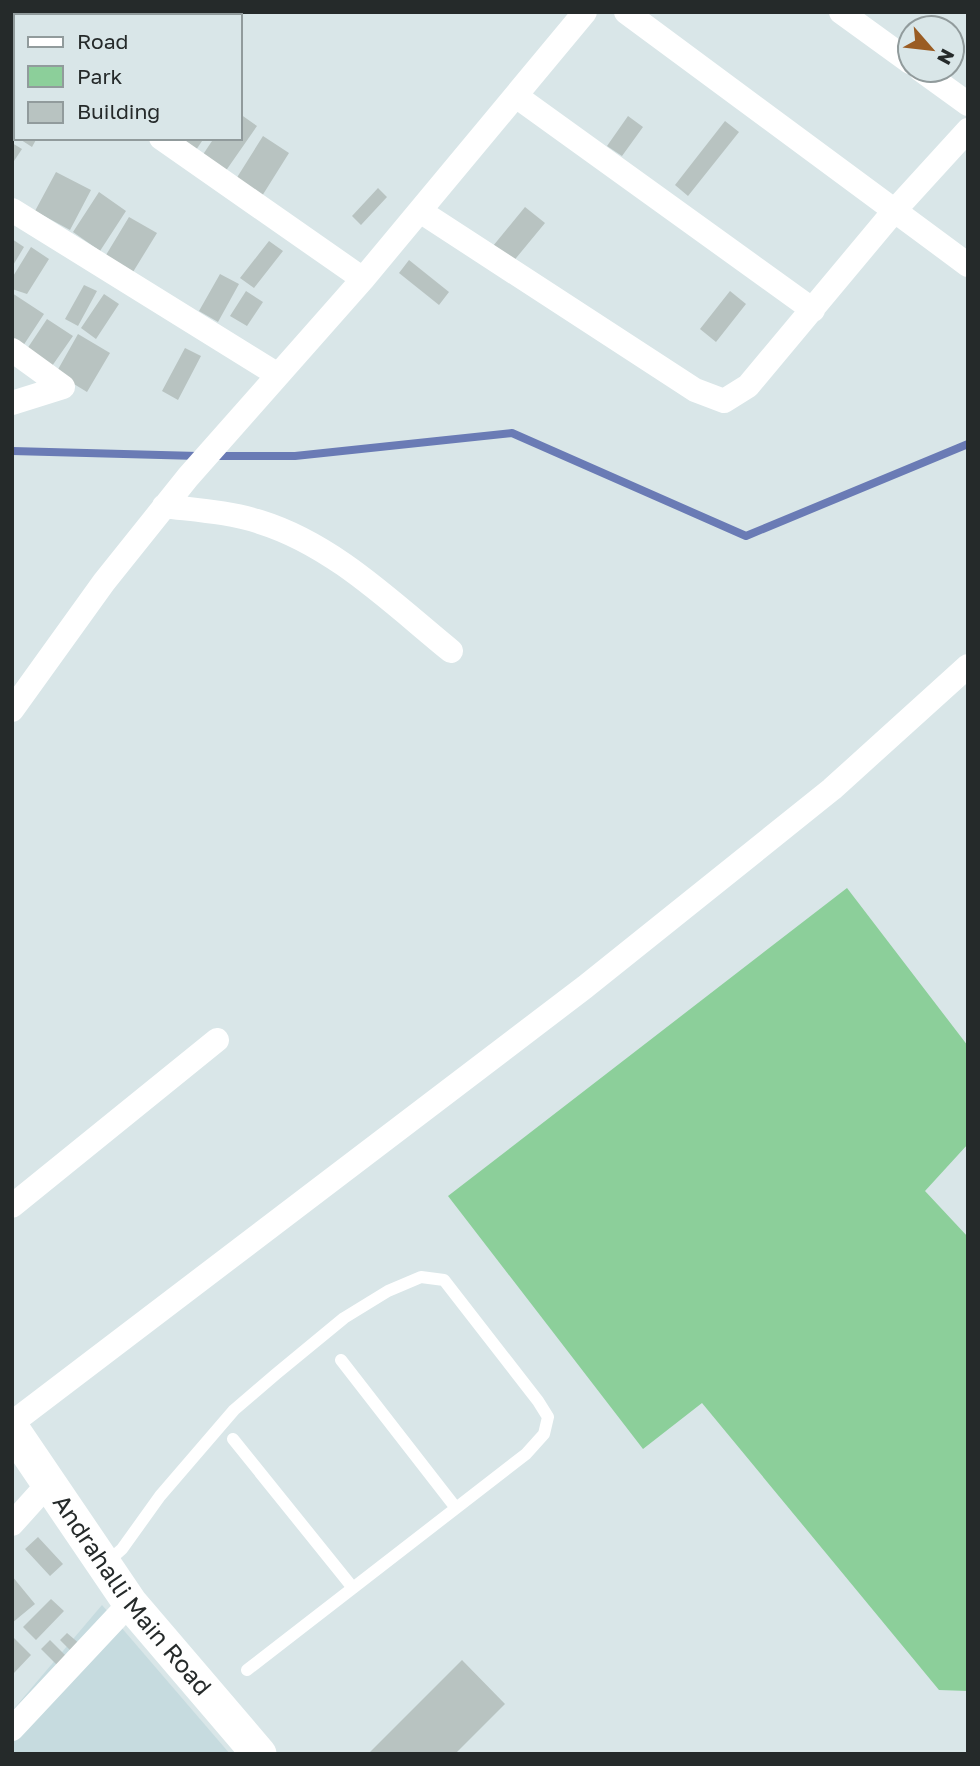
<svg xmlns="http://www.w3.org/2000/svg" width="980" height="1766" viewBox="0 0 980 1766" font-family="'Golos Text',sans-serif">
<rect width="100%" height="100%" fill="#d9e6e8"/>
<path fill="#c6dbdf" d="M102,1605L230,1754H12V1711Z"/>
<path fill="#8ccf9a" d="M847,888L968,1046V1144L925,1191L968,1237V1691L939,1690L702,1403L643,1449L448,1196Z"/>
<g fill="none" stroke-linecap="round" stroke-linejoin="round">
<path stroke="#6a7bb5" stroke-width="8" d="M12,451L198,456
M215,456H295L512,433L746,536L968,444"/>
</g>
<path fill="#b8c3c1" d="M26,12H65L62,16H31Z
M240,114L257,126L225,172L202,156L214,138H240Z
M628,116L643,127L622,156L607,146Z
M725,121L739,132L688,196L675,185Z
M263,136L289,153L257,204L231,187Z
M18,138H37L32,147Z
M172,138H204L194,153Z
M12,143L22,149L12,164Z
M56,172L91,190L70,230L35,211Z
M378,188L387,197L361,225L352,216Z
M99,192L126,211L100,251L73,232Z
M525,207L545,223L512,263L493,246Z
M129,217L157,233L133,272L106,255Z
M12,239L24,247L12,267Z
M269,241L283,251L254,288L240,278Z
M31,247L49,259L27,294L12,289V278Z
M409,260L449,292L439,305L399,273Z
M220,274L239,284L218,322L199,311Z
M84,285L97,291L78,326L65,319Z
M246,291L263,302L247,326L230,316Z
M730,291L746,304L716,342L700,329Z
M12,293L44,314L21,349L12,343Z
M104,294L119,304L96,339L81,328Z
M47,319L73,336L52,366L27,349Z
M78,334L110,353L87,392L56,373Z
M185,348L201,356L178,400L162,391Z
M38,1537L63,1564L50,1576L25,1549Z
M12,1576L35,1604L12,1623Z
M51,1599L64,1611L36,1640L23,1627Z
M67,1633L81,1645L73,1653L60,1640Z
M12,1636L31,1655L14,1673L12,1672Z
M50,1640L70,1660L61,1669L41,1649Z
M462,1660L505,1704L455,1754H368Z"/>
<g fill="none" stroke-linecap="round" stroke-linejoin="round">
<path stroke="#fff" stroke-width="12" d="M341,1360L456,1508
M233,1439L353,1588
M105,1564L122,1549L160,1496L234,1410L276,1374L344,1318L388,1291L421,1277L444,1280L538,1401L548,1417L544,1434L526,1454L247,1670"/>
<path stroke="#fff" stroke-width="24" d="M626,12L968,265
M841,12L910,62
M12,34L16,37
M921,70L968,104
M516,96L813,310
M161,138L363,279
M12,210L278,375
M420,211L695,390L724,401L748,386L895,210L968,130
M12,350L63,387L12,403
M164,506C196,510 230,512 260,522C334,545 392,603 451,651
M12,710L104,582L188,477L363,279L585,12
M12,1206L217,1040
M12,1423L585,987L832,789L968,666
M12,1524L48,1484
M12,1729L130,1603"/>
<path stroke="#fff" stroke-width="35" id="s1" d="M12,1429L130,1603L259,1754"/>
</g>
<g text-anchor="middle" stroke-width="6" stroke-linejoin="round" paint-order="stroke">
<g font-size="24" fill="#252a2a" stroke="#d9e6e8">
<text dy="8" stroke="none"><textPath href="#s1" startOffset="205">Andrahalli Main Road</textPath></text>
</g>
</g>
<rect width="980" height="1766" fill="none" stroke="#252a2a" stroke-width="28"/>
<rect x="14" y="14" width="228" height="126" fill="#d9e6e8" stroke="#919b9c" stroke-width="2"/>
<rect x="28" y="37" width="35" height="10" fill="#ffffff" stroke="#919b9c" stroke-width="2"/>
<text x="77" y="49" font-size="21" fill="#252a2a">Road</text>
<rect x="28" y="66" width="35" height="21" fill="#8ccf9a" stroke="#919b9c" stroke-width="2"/>
<text x="77" y="84" font-size="21" fill="#252a2a">Park</text>
<rect x="28" y="102" width="35" height="21" fill="#b8c3c1" stroke="#919b9c" stroke-width="2"/>
<text x="77" y="119" font-size="21" fill="#252a2a">Building</text>
<g transform="translate(931 49) rotate(118)"><circle r="33" fill="#d9e6e8" stroke="#919b9c" stroke-width="2"/>
<path d="M0-5L12 26L0 18L-12 26Z" fill="#9a5c23"/>
<text y="-10" font-size="19" font-weight="bold" text-anchor="middle" fill="#252a2a">N</text>
</g>
</svg>
